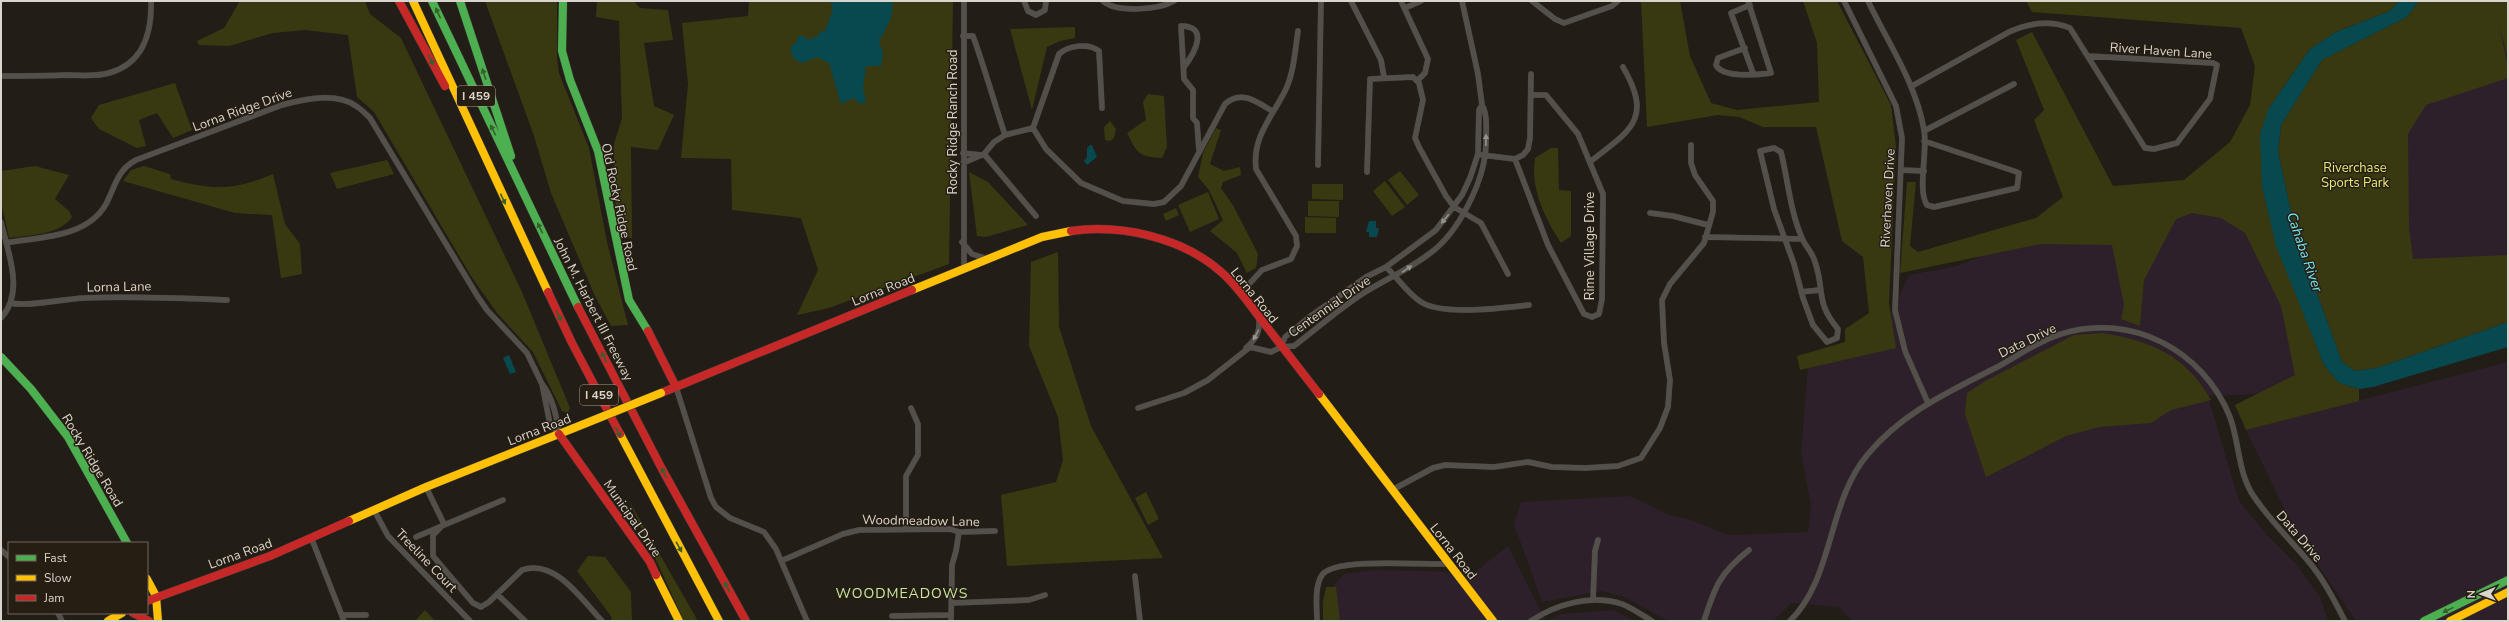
<svg xmlns="http://www.w3.org/2000/svg" width="2509" height="622" viewBox="0 0 2509 622" font-family="'Nunito Sans',sans-serif">
<rect width="100%" height="100%" fill="#221d17"/>
<path fill="#2d202a" d="M2508,1V293L2350,351L2357,57Z
M2234,201L2293,314L2304,382L2282,393L2208,396L2239,501L2268,536L2296,564L2320,597L2328,621H1852L1839,607L1791,603L1773,621H1669L1624,597L1602,591L1542,602L1514,524L1521,502L1630,496L1669,515L1688,519L1729,535L1808,532L1811,506L1801,452L1808,366L1878,342L1909,275L1957,266L2028,238Z
M2508,362V621H2356L2296,533L2246,430Z
M1508,546L1546,621H1336L1333,586L1344,574L1375,570L1433,571L1471,575Z
M1614,610L1635,621H1547L1561,614Z"/>
<path fill="#383911" d="M240,1H365L370,14L401,38L522,292L570,408L568,413L562,411L533,352L497,313L471,276L374,112L357,97L348,35L305,30L273,33L229,46L199,45L197,41L224,28Z
M485,1H557V57L559,73L589,148L607,242L628,325L611,326L594,294L551,193L534,136Z
M597,1H634L640,8L668,10L673,40L644,43L654,106L674,115L658,150L631,147L632,238L621,237L614,195V144L622,118L619,21L596,17Z
M749,1H953L949,264L829,308L797,315L818,270L801,218L732,210L731,159L681,158L688,84L682,23L748,16Z
M1641,1H1680L1690,56L1711,103L1737,110L1819,102L1817,43L1803,1H1837L1891,105L1896,147L1889,303L1896,348L1800,370L1797,356L1845,342V329L1869,313L1863,257L1842,241L1816,127H1763L1739,117L1718,115L1647,127Z
M2026,1H2399L2390,11L2336,32L2310,49L2269,108L2262,186L2277,246L2324,365L2339,383L2359,389V401L2246,430L2235,405L2295,375L2281,306L2245,233L2221,218L2192,213L2176,219L2144,280L2140,326L2121,319L2124,305L2112,245L2040,244L1900,273L1907,182H1916L1910,246L1918,252L2036,218L2063,197L2034,120L2044,110L2016,40L2032,32L2113,186L2184,180L2230,142L2250,105L2255,66L2241,28L2032,12Z
M2419,1H2508V58L2499,25L2508,67V78L2426,105L2408,134L2409,228L2413,259L2508,255V322L2377,368L2355,371L2342,362L2297,239L2278,152L2281,125L2322,60L2407,17Z
M1075,27V38L1060,41L1047,47L1032,110L1010,29Z
M175,83L192,130L173,138L157,113L139,120L146,146L137,148L99,129L91,118L99,105Z
M1148,94L1164,96L1167,147L1162,158C1139,157 1137,153 1127,133L1146,120L1143,102Z
M1110,121L1116,129L1114,138L1110,141L1105,140L1104,127Z
M1216,128L1221,130L1210,164L1224,171L1240,167L1241,175L1223,182L1221,188L1234,207L1258,254L1256,268L1247,273L1237,253L1210,231L1223,220L1209,190L1198,177L1203,153Z
M1551,148H1558L1559,190L1571,191V236L1561,243C1545,218 1530,189 1535,158Z
M387,160L394,174L337,189L330,173Z
M35,166L69,175L55,199L69,211L72,217C60,235 30,235 9,238L1,202V171Z
M144,166L170,174L171,179C212,190 233,191 273,174L285,224L300,244L302,274L281,278L272,215L235,213L123,181L131,170Z
M1400,171L1419,195L1407,205L1388,180Z
M969,172L988,182L1028,225L986,237L977,236Z
M1385,181L1405,207L1392,216L1373,191Z
M1312,184H1343V200L1312,199Z
M1208,192L1219,219L1190,232L1178,205Z
M1308,201H1339V217L1308,216Z
M1176,208L1179,215L1166,221L1163,214Z
M1305,217L1336,218V233H1305Z
M1058,252L1059,327L1091,426L1163,558L1007,566L1001,495L1056,482L1063,460L1058,417L1029,346L1031,262Z
M2103,333C2152,342 2185,354 2211,400L2171,410L2151,423L2099,427L2066,436L1986,477L1965,414L1967,393L1987,380L2074,335Z
M1146,492L1159,519L1148,525L1135,498Z
M628,499L698,621H684Z
M588,556L605,557L631,592L632,621H612L611,616L577,571Z
M1326,587H1336L1340,621H1323V602Z
M425,610L435,621H415Z"/>
<path fill="#08484f" d="M830,1H893L891,18L879,42L883,53L881,66H866L863,88L866,102L861,104L853,98L841,104L829,63L817,57L802,63C793,60 790,54 791,46L795,44L799,36H804L807,40L818,36L820,32L825,31L833,9Z
M2399,1H2419L2407,17L2322,60L2281,125L2278,152L2297,239L2342,362L2355,371L2377,368L2508,322V347L2373,387L2359,389L2339,383L2324,365L2276,246L2262,186L2260,134L2269,108L2310,49L2336,32L2390,11Z
M1090,145H1092L1097,157L1087,165L1084,161L1087,157V148Z
M1369,221H1376V228H1379L1377,237H1369V232H1366Z
M509,355L516,372L510,374L503,358Z"/>
<g fill="none" stroke-linecap="round" stroke-linejoin="round">
<g stroke="#3c3834" stroke-width="6">
<path id="street" d="M1024,1L1028,11L1036,15L1045,10L1046,1
M1103,1C1116,13 1159,10 1174,1
M1351,1L1381,60L1384,77
M1401,1L1428,59L1425,73L1417,81
M1462,1L1478,74L1482,105
M1532,1L1555,19L1564,23L1612,6L1618,1
M1844,1L1896,106L1902,138L1895,310L1905,351L1928,403
M1868,1C1888,43 1916,83 1924,130C1928,150 1917,190 1927,205L1934,207L2017,188L2019,173L2014,171L1924,141
M1750,5L1731,13L1753,73
M1405,8L1421,1
M963,36H973C985,69 994,102 1005,135
M1745,48L1718,58L1716,65C1722,78 1757,75 1771,73L1748,1
M1184,67C1194,54 1210,26 1181,26L1184,79L1193,90V118L1197,123L1199,150
M1,76C23,76 44,76 66,75C79,75 95,77 109,73C143,64 152,33 151,1
M1912,86L2009,32C2029,23 2050,20 2070,28L2145,148L2154,149L2177,143L2210,99L2217,65L2213,63L2088,56
M1033,128L1046,149L1081,183L1123,201L1154,204L1164,202L1181,186L1225,104C1241,89 1257,102 1272,111
M1033,128L1059,54C1069,45 1089,43 1099,51L1102,108
M1924,131L2014,84
M1774,148L1781,152C1788,180 1790,211 1802,238C1805,246 1813,253 1815,262C1825,291 1815,302 1838,329L1837,338L1827,342L1813,325L1803,298L1794,264L1774,209L1760,151Z
M963,153L981,155
M984,154L1036,216
M1482,155L1515,159L1523,155L1528,149L1530,138L1531,74
M1515,159L1548,245L1584,314L1592,317L1599,314L1602,299L1603,194L1578,134L1546,95H1531
M1591,161C1631,130 1653,119 1623,67
M963,163L984,154L994,142L1005,135L1033,128
M1318,165L1321,1
M1901,170L1924,171
M1367,172L1370,79L1413,77L1419,83L1423,100L1415,138L1419,147L1446,196L1454,207L1481,223L1508,274
M1650,213L1673,216L1708,225
M1,222C8,253 25,292 1,318
M1705,237L1802,239
M962,242L972,254L987,259
M6,243C39,237 87,238 106,204C115,187 117,170 136,160L282,105C304,99 336,92 356,106C361,109 366,114 370,118L478,297L487,310L527,353L542,384L550,424L559,434C557,417 553,398 542,384
M1386,267C1397,277 1408,294 1421,302C1443,316 1503,308 1529,305
M964,269V1
M1801,292L1820,290
M1241,293L1262,270L1291,259L1297,246L1296,236L1256,169C1252,136 1273,116 1286,89C1294,71 1295,51 1298,31
M11,303C29,307 63,299 84,298C132,296 179,298 227,300
M1246,348C1257,338 1260,333 1259,317
M676,387L711,498L716,507L730,518L764,532L776,549L807,621
M1138,408L1184,393L1208,380L1250,347L1271,352L1281,347L1294,346C1316,329 1338,310 1362,294C1384,280 1408,270 1429,254C1459,233 1485,180 1486,144C1486,132 1488,115 1482,105L1479,110L1478,154L1470,178L1462,195L1436,230L1386,267L1366,277L1308,318L1285,337L1281,347
M426,487L444,524L433,535V556L473,603L481,607L489,602L522,570C555,558 582,600 602,621
M1392,490L1433,468L1445,465L1494,467L1528,462L1552,467L1585,468L1618,466L1641,458L1660,428L1668,407L1670,380L1664,343L1662,300L1670,284L1704,243L1713,212V201L1695,175L1691,163V145
M374,510L388,536L470,621
M906,529V476L918,455V424L911,408
M311,537L344,621
M416,537L503,500
M1,550L9,557
M781,561L843,534L859,530L950,529L959,532L995,531
M1135,576L1140,621
M497,594L525,621
M1593,600L1595,551L1598,540
M952,603L1029,600L1045,595
M58,613L62,621
M342,615H366
M892,616L951,615
M951,621L952,565L956,551L959,532
M1317,621C1317,608 1314,587 1322,575C1334,557 1426,565 1449,564
M1531,621C1556,604 1592,594 1622,604C1632,608 1642,615 1652,621
M1704,621C1715,586 1720,573 1749,550
M1790,621C1834,578 1827,502 1868,454C1904,411 1951,391 1999,366C2019,355 2040,340 2061,334C2131,312 2203,350 2230,417C2239,442 2238,469 2251,492C2267,518 2290,539 2309,562C2324,580 2334,600 2345,621"/>
</g>
<g stroke="#3c3834" stroke-width="9">
<path id="fast" d="M432,1L578,307
M460,1L511,156
M563,1L562,51L570,80L598,151L629,300L648,331
M1,357L31,389L68,437L127,543
M2424,621L2508,580"/>
</g>
<g stroke="#3c3834" stroke-width="9">
<path id="slow" d="M413,1L548,292
M912,290L1042,237L1071,231
M1319,394L1493,621
M620,434L719,621
M349,521L426,487L574,428
M656,575L679,621
M147,579L156,596L158,621
M108,621L122,613
M2450,621L2508,592"/>
</g>
<g stroke="#3c3834" stroke-width="9">
<path id="jam" d="M399,1L445,86
M1071,231C1120,224 1181,237 1220,271C1237,285 1249,304 1263,322C1282,346 1300,370 1319,394
M548,292L572,343L620,434
M578,307L662,469L746,621
M648,331L676,387
M661,393L912,290
M559,434L650,562L656,575
M147,601L270,556L349,521
M133,613L149,621"/>
</g>
<use href="#street" stroke="#534f4b" stroke-width="5.5"/>
<use href="#fast" stroke="#4caf50" stroke-width="8"/>
<use href="#slow" stroke="#ffc107" stroke-width="8"/>
<use href="#jam" stroke="#c62828" stroke-width="8"/>
<g stroke="#3c3834" stroke-width="9" stroke-linecap="butt">
<path id="slow-bridge" d="M574,428L661,393"/>
</g>
<use href="#slow-bridge" stroke="#ffc107" stroke-width="8"/>
</g>
<defs><path id="oneway-solid" d="M-6-.8H1V-3.2L6.5 0L1 3.2V.8H-6Z"/></defs>
<g fill="#375f2e">
<use href="#oneway-solid" transform="translate(438 13) rotate(-115)"/>
<use href="#oneway-solid" transform="translate(431 60) rotate(62)"/>
<use href="#oneway-solid" transform="translate(484 74) rotate(-109)"/>
<use href="#oneway-solid" transform="translate(493 130) rotate(-116)"/>
<use href="#oneway-solid" transform="translate(503 199) rotate(65)"/>
<use href="#oneway-solid" transform="translate(540 228) rotate(-116)"/>
<use href="#oneway-solid" transform="translate(559 316) rotate(64)"/>
<use href="#oneway-solid" transform="translate(604 357) rotate(-117)"/>
<use href="#oneway-solid" transform="translate(618 432) rotate(63)"/>
<use href="#oneway-solid" transform="translate(664 473) rotate(-118)"/>
<use href="#oneway-solid" transform="translate(679 547) rotate(61)"/>
<use href="#oneway-solid" transform="translate(727 587) rotate(-119)"/>
<use href="#oneway-solid" transform="translate(2448 610) rotate(154)"/>
</g>
<g fill="#96928c">
<use href="#oneway-solid" transform="translate(1486 140) rotate(-89)"/>
<use href="#oneway-solid" transform="translate(1445 219) rotate(129)"/>
<use href="#oneway-solid" transform="translate(1407 269) rotate(-34)"/>
<use href="#oneway-solid" transform="translate(1256 335) rotate(117)"/>
</g>
<g text-anchor="middle" stroke-width="3" stroke-linejoin="round" paint-order="stroke">
<g fill="#261e13" stroke="#a39d94" stroke-width="1">
<rect x="457" y="86" width="38" height="20" rx="3"/>
<rect x="580" y="385" width="38" height="20" rx="3"/>
</g>
<g font-size="12" font-weight="bold" fill="#d9d4cc">
<text x="476" y="100">I 459</text>
<text x="599" y="399">I 459</text>
</g>
<g font-size="13" fill="#d9d4cc" stroke="#261e13">
<text transform="translate(2161 50) rotate(4)" y="5">River Haven Lane</text>
<text transform="translate(242 109) rotate(-20)" y="5">Lorna Ridge Drive</text>
<text transform="translate(952 122) rotate(-90)" y="5">Rocky Ridge Ranch Road</text>
<text transform="translate(1887 198) rotate(-87)" y="5">Riverhaven Drive</text>
<text transform="translate(620 207) rotate(78)" y="5">Old Rocky Ridge Road</text>
<text transform="translate(1589 246) rotate(-90)" y="5">Rime Village Drive</text>
<text transform="translate(119 286) rotate(-1)" y="5">Lorna Lane</text>
<text transform="translate(883 289) rotate(-22)" y="5">Lorna Road</text>
<text transform="translate(1255 295) rotate(51)" y="5">Lorna Road</text>
<text transform="translate(1329 306) rotate(-35)" y="5">Centennial Drive</text>
<text transform="translate(594 309) rotate(63)" y="5">John M. Harbert III Freeway</text>
<text transform="translate(2027 340) rotate(-26)" y="5">Data Drive</text>
<text transform="translate(539 429) rotate(-21)" y="5">Lorna Road</text>
<text transform="translate(93 460) rotate(59)" y="5">Rocky Ridge Road</text>
<text transform="translate(633 518) rotate(55)" y="5">Municipal Drive</text>
<text transform="translate(921 520) rotate(1)" y="5">Woodmeadow Lane</text>
<text transform="translate(2300 536) rotate(49)" y="5">Data Drive</text>
<text transform="translate(1454 551) rotate(52)" y="5">Lorna Road</text>
<text transform="translate(240 553) rotate(-20)" y="5">Lorna Road</text>
<text transform="translate(427 560) rotate(46)" y="5">Treeline Court</text>
</g>
<g font-size="13" fill="#e6e877" stroke="#261e13">
<text x="2355" y="172">Riverchase<tspan x="2355" dy="15">Sports Park</tspan></text>
</g>
<g font-size="14" font-style="italic" fill="#72e9f9" stroke="#261e13">
<text transform="translate(2305 252) rotate(71)" y="5">Cahaba River</text>
</g>
<g font-size="14" letter-spacing="1" fill="#c9e9a1" stroke="#261e13">
<text x="902" y="598">WOODMEADOWS</text>
</g>
</g>
<rect width="2509" height="622" fill="none" stroke="#d9d4cc" stroke-width="4"/>
<rect x="8" y="542" width="140" height="72" fill="#261e13" stroke="#6e675d"/>
<rect x="16" y="555" width="20" height="6" fill="#4caf50" stroke="#6e675d"/>
<text x="44" y="562" font-size="12" fill="#d9d4cc">Fast</text>
<rect x="16" y="575" width="20" height="6" fill="#ffc107" stroke="#6e675d"/>
<text x="44" y="582" font-size="12" fill="#d9d4cc">Slow</text>
<rect x="16" y="595" width="20" height="6" fill="#c62828" stroke="#6e675d"/>
<text x="44" y="602" font-size="12" fill="#d9d4cc">Jam</text>
<g transform="translate(2481 594) rotate(269)" stroke="#261e13" stroke-width="3" paint-order="stroke">
<path d="M0-3L7 15L0 10L-7 15Z" fill="#d9d4cc"/>
<text y="-6" font-size="11" font-weight="bold" text-anchor="middle" fill="#d9d4cc">N</text>
</g>
</svg>
